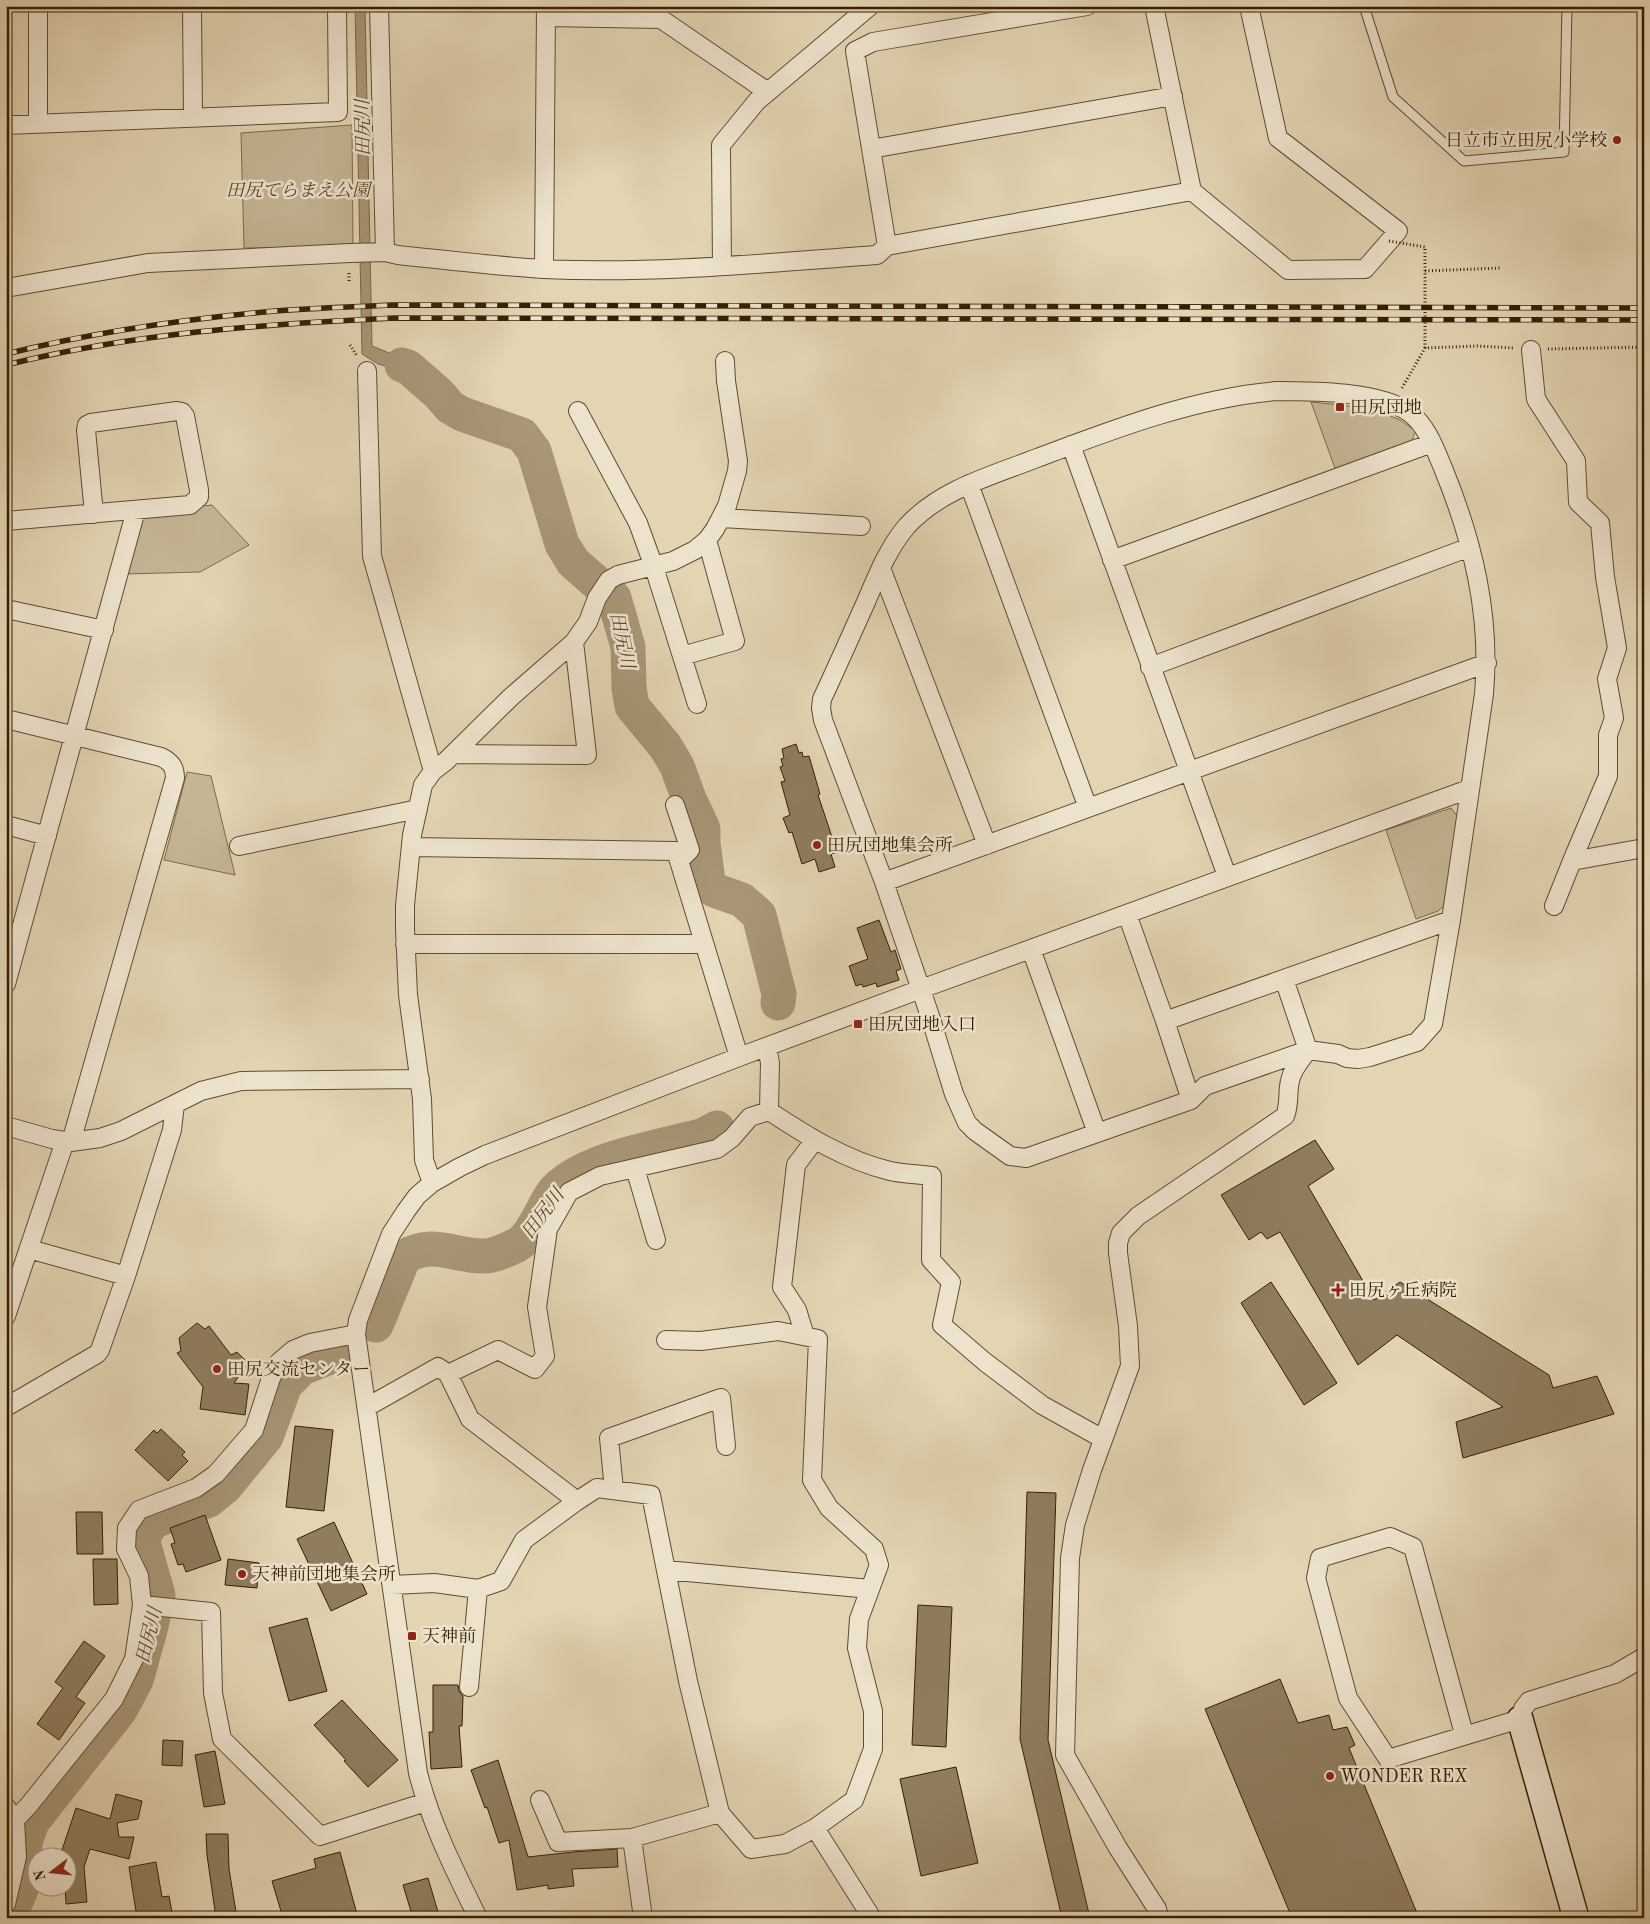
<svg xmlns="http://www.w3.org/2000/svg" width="1650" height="1924" viewBox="0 0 1650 1924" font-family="'Old Standard TT','Noto Serif JP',serif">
<rect width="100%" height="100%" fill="#e3d4b2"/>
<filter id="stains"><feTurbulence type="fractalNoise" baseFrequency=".004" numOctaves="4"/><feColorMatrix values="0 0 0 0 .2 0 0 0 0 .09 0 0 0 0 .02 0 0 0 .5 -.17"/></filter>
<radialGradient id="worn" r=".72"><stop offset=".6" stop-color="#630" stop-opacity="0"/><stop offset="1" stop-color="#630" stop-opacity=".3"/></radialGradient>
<path fill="#c5b594" stroke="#7c6a4b" d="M352,125L353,247L244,248L241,133Z
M1311,402C1339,405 1374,407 1400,420C1405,423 1411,428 1416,431L1411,442L1336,471Z
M212,505L249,545L200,572L125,574L139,513Z
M187,772L211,776L235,875L164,860Z
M1451,808L1458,817L1447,903L1438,911L1416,919L1386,830Z"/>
<path fill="#a89676" stroke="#7a6648" d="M355,6H365L372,346L412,362L443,390L435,399L404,371L378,364L362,354Z"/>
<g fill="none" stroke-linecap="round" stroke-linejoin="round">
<path stroke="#a89676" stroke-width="35" d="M402,365L408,367L439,394L450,407L462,414L522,435L534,451L562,544L573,562L614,598L628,647L629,688L632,706L665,746L677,766L689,799L703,829V843L708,881L714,890L742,900L759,915L779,994L778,1003
M376,1325L404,1257C434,1239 455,1257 485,1256C494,1256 509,1249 517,1245C535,1235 543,1203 556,1189C588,1157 661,1147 704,1135L717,1128
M9,1918L24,1882L25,1842L32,1822L120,1710L136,1680L150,1630L158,1595L142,1539L152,1522L209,1500L225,1487L266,1437L285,1385L302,1368L338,1354"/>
</g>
<path fill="#8f7d5e" stroke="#341f02" d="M796,744L799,753L802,752L803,757L809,756L820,794L818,795L832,837H835L840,851L831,854L835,867L819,872L815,859L802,864L792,832L789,833L783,818L790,815L781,782L785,781L780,767L783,766L781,759L784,758L782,749Z
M879,920L891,952L895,950L901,969L896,971L899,980L877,987L876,983L863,987L862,984L856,986L849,966L868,959L857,928Z
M1315,1140L1334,1169L1308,1186L1374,1300L1400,1282L1549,1375L1553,1388L1597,1376L1614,1414L1463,1458L1456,1422L1503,1407L1397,1335L1358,1365L1280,1232L1267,1239L1261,1232L1249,1240L1221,1195Z
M1271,1282L1337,1383L1304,1405L1241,1303Z
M197,1323L205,1329L209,1326L231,1355L237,1352L248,1363L234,1383L249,1384L245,1415L200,1409L203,1387L177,1353L181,1351L179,1338Z
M295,1426L333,1430L324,1511L286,1507Z
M161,1429L185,1452L182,1455L188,1461L168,1481L135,1450L154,1430L157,1433Z
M1027,1492L1056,1493L1048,1740L1090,1918H1062L1020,1739Z
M76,1512H102L103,1554H77Z
M205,1515L221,1560L186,1572L183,1564L178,1565L171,1544L175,1543L170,1528Z
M334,1522L367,1594L331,1611L297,1539Z
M93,1559H117L118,1604L94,1605Z
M228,1559L259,1563L257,1588L225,1585Z
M918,1605L952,1607L946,1747L912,1745Z
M307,1618L327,1691L289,1701L269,1628Z
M84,1641L105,1656L76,1697L85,1703L59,1740L37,1724L63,1688L55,1682Z
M1280,1679L1298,1723L1329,1715L1333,1730L1347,1727L1355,1745L1349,1748L1419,1918H1292L1205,1709Z
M433,1685H458L459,1691L463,1696L462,1726H459L462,1767L431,1769L429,1732H433Z
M342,1700L398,1760L368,1787L344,1761L346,1760L314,1725Z
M163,1740L183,1741L182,1766L162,1765Z
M215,1751L225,1804L204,1807L195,1755Z
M498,1760L528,1857L573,1852L617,1849L618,1867L572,1869L574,1886L548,1889V1885L517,1890L509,1840L499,1843L487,1807L485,1808L471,1770Z
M956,1767L978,1863L921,1876L900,1779Z
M116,1794L142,1801L138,1819L117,1823L119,1837H134L129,1859L90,1849L84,1867L87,1902L66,1904L65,1886H68V1855L61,1853L76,1808L110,1819Z
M206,1834H228L229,1869L237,1918H216L207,1855Z
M340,1852L358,1918H283L272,1881L316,1868L314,1859Z
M156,1862L162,1897L169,1896L173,1918H137L129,1867Z
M428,1878L438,1912L420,1918H413L403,1885Z"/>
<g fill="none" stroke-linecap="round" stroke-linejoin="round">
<g stroke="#604c2e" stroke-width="11">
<path id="lane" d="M1364,6L1393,97L1464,161L1564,152L1567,6"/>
</g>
<g stroke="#604c2e" stroke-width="20">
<path id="street" d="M38,6V123
M192,6L193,118
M379,6L385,252
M1154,6L1192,191L1288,270L1365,269L1398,231L1278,138L1249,6
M546,17L661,19L768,92
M6,125L338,112L337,6
M871,149L1173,96
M887,246L855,51L873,42L1087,6
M722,266L721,145L757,101L870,6
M544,269L546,6
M6,288L148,263L350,253L385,252L398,255C446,260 495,266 544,269C655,274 767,263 877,255L887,246L1192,191
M1531,350L1536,399L1576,461L1578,502L1600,523L1605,577L1617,648L1607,679L1614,718L1608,735V776L1572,861L1644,848
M367,371L372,556L433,771
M1277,391C1313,391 1380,391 1410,413C1427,426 1435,449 1443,468C1473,541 1491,615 1484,694L1451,920L1433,1024L1417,1042L1370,1057L1358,1059L1347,1058L1338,1054L1308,1050L1205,1086L1191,1100L1026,1158L1010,1156L975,1131L967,1123L954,1094L930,1016L884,882L823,720L821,708L822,699C837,667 851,635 866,602C877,576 888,548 907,526C941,489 991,476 1037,458C1114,429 1194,398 1277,391Z
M578,411L638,523L654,567L697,704
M1071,445L1227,876
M969,484L1088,808
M722,518L861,526
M6,521L190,505L199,497V490L185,416L182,412L177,411L91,423L87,425L86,430L94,514
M1112,560L1432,443
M881,568L987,845
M6,609L104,630
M682,656L735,641L707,540
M1150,667L1470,547
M6,719L161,757C171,762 175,767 175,778L71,1142
M453,754L587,755L574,642
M675,805L690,850L679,861
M6,825L47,836
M239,846L418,809
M411,847L676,851L739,1057
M884,882L1487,663
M1554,906L1572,861
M1127,914L1165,1021L1191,1100
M405,944H704
M1031,949L1097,1133
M6,984L136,510
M1165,1021L1451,920
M767,1047L770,1063L769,1111
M6,1126L52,1139L71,1142L100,1138L121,1131L201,1091L241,1081L420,1079
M635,1168L656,1240
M432,1183L424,1160L422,1099L408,995L405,929V905L412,835L423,785L433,771L446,761L511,697L574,642L588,622L597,598L609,580L618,575L673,561L695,550L707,540L715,529L727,506L737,471L738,461L726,381L725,361
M29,1249L126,1276
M6,1316L65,1141
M805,1336L797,1310L782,1287L796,1165L814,1141
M666,1340L701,1341L778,1331L818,1339L812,1480L829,1508L874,1549L879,1565L859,1619L857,1648L873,1711V1749L854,1800L815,1828
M6,1407L97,1354L100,1350L126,1276L172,1130L175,1104
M367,1407L438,1367L448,1374
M614,1490L609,1438L721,1398L726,1446
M666,1570L870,1589
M392,1585L434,1583L478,1589
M142,1605L211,1612L213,1693L222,1739L320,1836L426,1802
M469,1687L478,1589L501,1581L524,1540L577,1501
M1464,1734L1413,1547L1390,1537L1320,1558L1316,1578L1348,1698L1388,1759L1520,1719L1523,1709L1529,1701L1615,1674L1644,1657
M540,1800L558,1842L632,1838L720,1813
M6,1807L15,1820L17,1857L6,1904
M15,1820L29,1805L114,1699L134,1659L142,1605L139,1576L126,1549L127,1528L139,1510L196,1488L216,1474L254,1430L271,1378L279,1362L293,1350L310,1343L356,1334
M632,1838L643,1918
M478,1918C455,1871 431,1824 418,1773L356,1334L358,1320L391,1234L406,1211L417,1196L432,1183L460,1167L485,1155L739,1057L921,989L1469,789
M869,1918L870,1915L815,1828L785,1844L751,1849L720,1813L688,1681L651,1495L597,1488L577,1501L470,1419L448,1374L498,1350L535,1369L545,1356L537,1307L548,1229L569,1192L600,1176L717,1149L732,1138L750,1117L769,1111C807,1136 845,1160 890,1171C903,1174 918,1174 932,1176L931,1260L951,1282L942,1325L985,1362L1042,1405L1103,1439
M1159,1918L1157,1909L1118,1848L1065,1755L1070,1558L1075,1525L1092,1470L1130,1366L1128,1326L1118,1253V1243L1121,1233L1138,1216L1285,1116C1290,1104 1287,1093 1290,1081C1292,1069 1301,1060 1308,1050L1284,979"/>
</g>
<g stroke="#341f02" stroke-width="28">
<path id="secondary" d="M1520,1719L1576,1918"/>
</g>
<path stroke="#341f02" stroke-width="3" stroke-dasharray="1 2.5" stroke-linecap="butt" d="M1425,271L1500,268
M349,281V272
M350,345L357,356
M1548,349L1644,347
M1402,388L1425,348L1477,346L1515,348"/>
<use href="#lane" stroke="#ede3cd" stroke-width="9"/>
<use href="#street" stroke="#ede3cd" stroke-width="18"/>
<use href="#secondary" stroke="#ede3cd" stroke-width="25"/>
<g stroke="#341f02" stroke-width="5.5">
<path id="rail" d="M6,354C94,332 185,319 275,311C314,308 354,307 393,305L1644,308
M6,365C134,333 264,324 395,318L1644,320"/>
</g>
<use href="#rail" stroke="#ede3cd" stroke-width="4" stroke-dasharray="11" stroke-linecap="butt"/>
<path stroke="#341f02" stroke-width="3" stroke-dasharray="1 2.5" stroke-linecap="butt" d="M1389,241L1425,247V348"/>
</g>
<g fill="#8f2418" stroke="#ede3cd" stroke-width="2">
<circle cx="1617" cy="140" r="5"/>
<rect x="1335" y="402" width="10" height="10" rx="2.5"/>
<circle cx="817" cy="845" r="5"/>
<rect x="853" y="1019" width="10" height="10" rx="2.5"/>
<path d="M1335.5 1282.5h5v5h5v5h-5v5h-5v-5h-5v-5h5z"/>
<circle cx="217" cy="1369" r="5"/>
<circle cx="242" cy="1574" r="5"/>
<rect x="407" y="1631" width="10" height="10" rx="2.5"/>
<circle cx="1330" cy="1776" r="5"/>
</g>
<g text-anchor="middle" stroke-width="5" stroke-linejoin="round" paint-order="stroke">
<g font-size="18" fill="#341f02" stroke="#ede3cd" text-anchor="start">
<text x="1607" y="146" text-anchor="end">日立市立田尻小学校</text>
<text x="1350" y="413">田尻団地</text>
<text x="827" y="851">田尻団地集会所</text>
<text x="868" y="1030">田尻団地入口</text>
<text x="1349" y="1296">田尻ヶ丘病院</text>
<text x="227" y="1375">田尻交流センター</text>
<text x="252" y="1580">天神前団地集会所</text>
<text x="422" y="1642">天神前</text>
<text x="1340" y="1782">WONDER REX</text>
</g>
<g font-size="18" font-style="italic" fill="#584426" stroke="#ede3cd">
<text x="298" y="196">田尻てらまえ公園</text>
</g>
<g font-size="19" font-style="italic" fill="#5d492b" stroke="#ede3cd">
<text transform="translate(362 128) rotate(-91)" y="7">田尻川</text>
<text transform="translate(623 640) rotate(78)" y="7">田尻川</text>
<text transform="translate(542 1213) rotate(-53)" y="7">田尻川</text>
<text transform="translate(148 1635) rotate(-76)" y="7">田尻川</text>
</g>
</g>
<rect width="1650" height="1924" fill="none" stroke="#e3d4b2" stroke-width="25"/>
<rect x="8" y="8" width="1635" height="1909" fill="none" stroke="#341f02" stroke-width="2.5"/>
<rect x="12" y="12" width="1625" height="1899" fill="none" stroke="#341f02"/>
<g transform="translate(52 1872) rotate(254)"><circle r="24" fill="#ede3cd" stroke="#a3957c"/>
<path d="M0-4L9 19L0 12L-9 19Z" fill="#8f2418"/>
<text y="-8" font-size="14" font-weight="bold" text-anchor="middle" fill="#341f02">N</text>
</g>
<rect width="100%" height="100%" filter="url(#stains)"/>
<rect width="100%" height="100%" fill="url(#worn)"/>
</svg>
